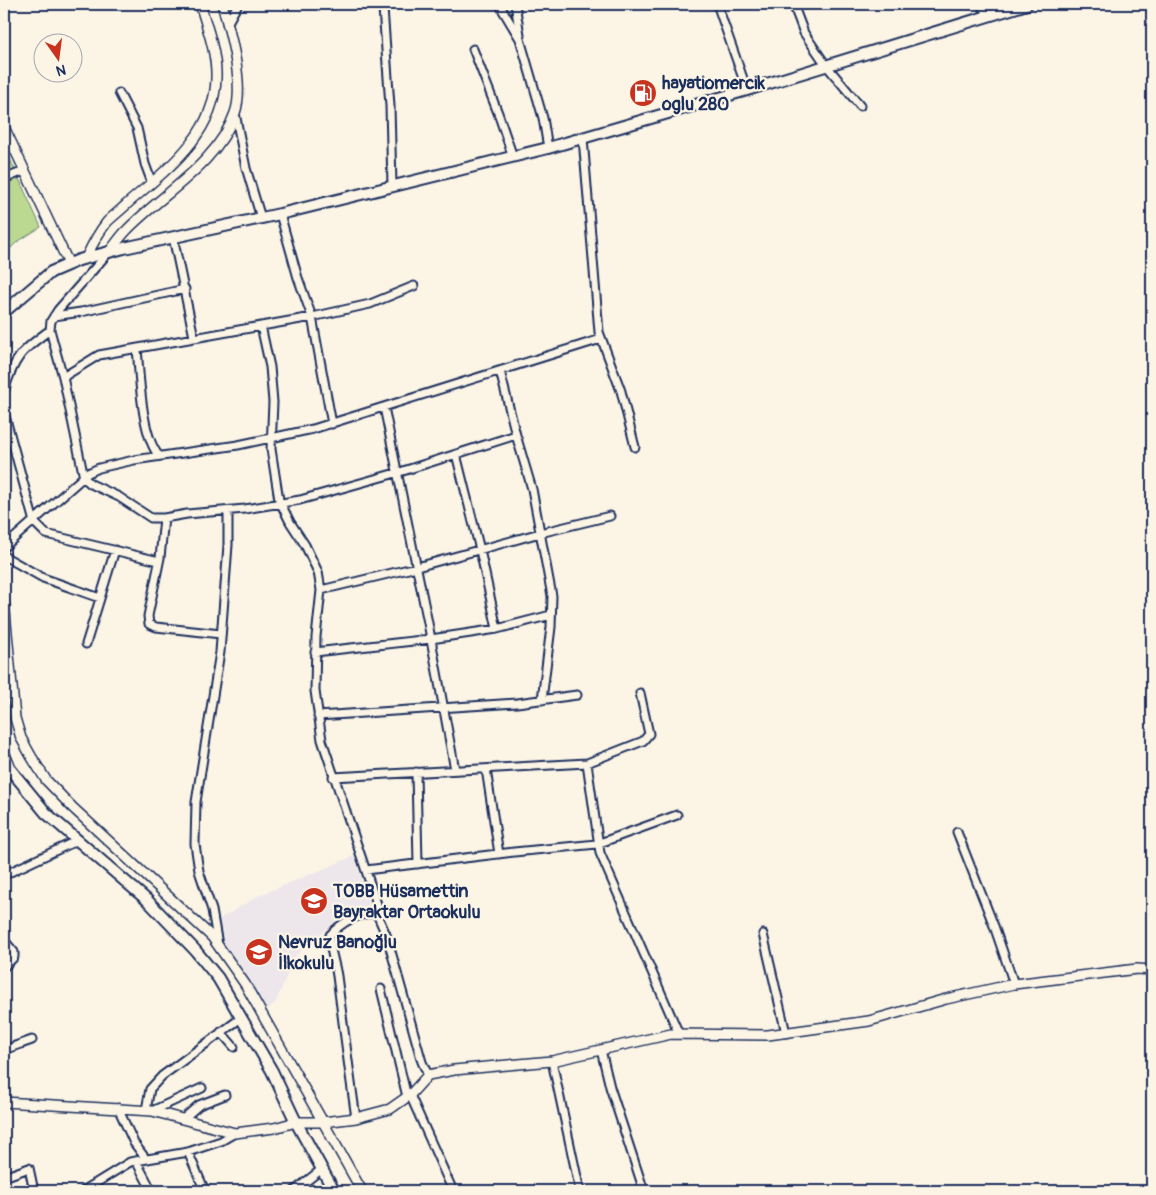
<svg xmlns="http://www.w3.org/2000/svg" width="1156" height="1195" viewBox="0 0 1156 1195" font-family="Pangolin,sans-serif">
<rect width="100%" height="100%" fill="#fcf5e5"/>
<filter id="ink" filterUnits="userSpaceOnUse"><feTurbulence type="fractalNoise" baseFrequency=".02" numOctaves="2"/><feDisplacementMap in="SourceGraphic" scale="10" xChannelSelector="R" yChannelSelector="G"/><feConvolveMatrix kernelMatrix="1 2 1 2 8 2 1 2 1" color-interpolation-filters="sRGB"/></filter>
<g filter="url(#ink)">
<path fill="#ede7eb" d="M354,856L370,906L340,918L295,956L276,1002L267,1010L261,1004L220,936L216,921L258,896Z"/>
<path fill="#bbd991" stroke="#6b8478" d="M4,146L41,227L17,242L4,255Z"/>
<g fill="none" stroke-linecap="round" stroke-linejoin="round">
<g stroke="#1b2f5e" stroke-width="11">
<path id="minor" d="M499,4L520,39L543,118L548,148
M515,4L520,35
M717,4L747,90
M793,4L804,33L826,65L860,106
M980,4L989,15
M383,8L390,106L392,186
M227,24L238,4
M473,49L498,113L513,157
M119,93L137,128L145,164L152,183
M235,113L246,168L261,218
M583,138L599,332L621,391L635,447
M4,179L24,171
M280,214L298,278L312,317L332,424
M173,237L194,337
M108,253L58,310L51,321L50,330L63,377L84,478L91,484L119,497L151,518H164L187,514L245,509L300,500L403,471L516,435
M54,316L81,312L185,289
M261,326L270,367L273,402L271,449L279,500L290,522L305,545L318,572L321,590L316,637L315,691L322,740L377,904V914
M137,349C140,377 141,435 159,456
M500,371L516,435L532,489L552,596L551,627L542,700
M63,377L99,355L312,317L370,304L414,286
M4,392C14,357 22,350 50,330
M384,407L428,623L455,770
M4,412L34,522L46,534L159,561
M456,454L480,550L497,629
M164,518L160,558L148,616L149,624L156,627L221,634
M4,547L88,473L99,468L134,460L238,445L313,429L601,339
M4,556L43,578L100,598
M321,590L417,567L540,533L610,516
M86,644L115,550
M315,652L431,639L497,629L551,615
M318,716L517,703L577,695
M587,763L600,853L679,1034
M486,769L499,854
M416,772L418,864
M333,777L587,763L643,741L649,734L640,693
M957,832L994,926L1014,984
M366,870L514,852L597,844L677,815
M4,875L78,840
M763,934L786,1033
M4,940L14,952V957L4,967
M218,945L212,910L199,871L195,844L196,802L220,652L228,545V511
M381,989L407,1097
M221,1032L234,1047
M4,1050L32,1040
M601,1050L610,1087L644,1191
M552,1061L580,1191
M410,1095L453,1191
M118,1108L134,1143L146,1159
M146,1110L150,1089L162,1076L241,1018
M152,1111L202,1088
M356,1118C349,1070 343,1023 337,976C335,962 329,949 330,935C341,923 360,911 377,914L387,937L422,1062L428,1075
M183,1119L199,1105L225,1095
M188,1152L205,1191
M136,1161L152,1191
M4,1177L29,1168L34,1191
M83,1191L130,1162L188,1152L221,1141L235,1133
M294,1191L322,1169"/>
</g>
<g stroke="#1b2f5e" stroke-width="12">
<path id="tertiary" d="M4,127L69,264
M109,252C115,245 120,237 126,231C161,194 217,165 235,113C245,85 230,32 222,4
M86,258C92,245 98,233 107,222C113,216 121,210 127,204C166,170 215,135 216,78C217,54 207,27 200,4
M4,601L15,718L21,738L31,756L46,780L72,807L212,937L245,984L362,1191
M4,1102L152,1111L235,1133L274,1128L296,1122H323L356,1118L390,1109L410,1095L428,1075L454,1070L552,1061L671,1034L768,1035L869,1021L946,999L1014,984L1137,969L1152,970"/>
</g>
<g stroke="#1b2f5e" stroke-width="14">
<path id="secondary" d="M4,312L51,272L79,260L124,248L280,214L548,148L747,90L1027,4
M4,754L10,769L46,813L147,900L195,950L218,978L272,1071L296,1122L334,1191"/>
</g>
<use href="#minor" stroke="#fcf5e5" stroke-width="7"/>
<use href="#tertiary" stroke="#fcf5e5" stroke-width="9"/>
<use href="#secondary" stroke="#fcf5e5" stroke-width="10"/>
</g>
</g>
<defs>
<g id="fuel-disc" transform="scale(1.4375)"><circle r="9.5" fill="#c8321e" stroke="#fcf5e5"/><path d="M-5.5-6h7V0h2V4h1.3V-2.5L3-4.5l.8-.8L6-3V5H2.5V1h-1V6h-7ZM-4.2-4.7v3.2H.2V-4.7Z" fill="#fff"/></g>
<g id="school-disc" transform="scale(1.4375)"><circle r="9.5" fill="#c8321e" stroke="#fcf5e5"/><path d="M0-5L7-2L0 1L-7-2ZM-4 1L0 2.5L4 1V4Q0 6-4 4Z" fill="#fff"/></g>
</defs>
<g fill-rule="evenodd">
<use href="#fuel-disc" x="643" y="93"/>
<use href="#school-disc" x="314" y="901"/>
<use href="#school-disc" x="259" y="952"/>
</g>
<g text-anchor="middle" stroke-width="4.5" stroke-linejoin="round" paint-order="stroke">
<g font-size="18" font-weight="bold" fill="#1b2f5e" stroke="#fcf5e5" text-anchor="start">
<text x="662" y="89">hayatiomercik<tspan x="662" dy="21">oglu 280</tspan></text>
<text x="333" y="897">TOBB Hüsamettin<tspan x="333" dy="21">Bayraktar Ortaokulu</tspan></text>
<text x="278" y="948">Nevruz Banoğlu<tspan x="278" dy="21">İlkokulu</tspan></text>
</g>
</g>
<rect width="1156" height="1195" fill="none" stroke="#fcf5e5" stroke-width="20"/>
<rect x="10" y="10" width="1136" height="1175" fill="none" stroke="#1b2f5e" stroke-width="2" filter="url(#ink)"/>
<g transform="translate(58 58) rotate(166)"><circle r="24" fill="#fcf5e5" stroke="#a2a6af"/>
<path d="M0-4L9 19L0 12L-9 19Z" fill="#c8321e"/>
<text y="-8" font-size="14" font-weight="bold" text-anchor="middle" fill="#1b2f5e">N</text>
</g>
</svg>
